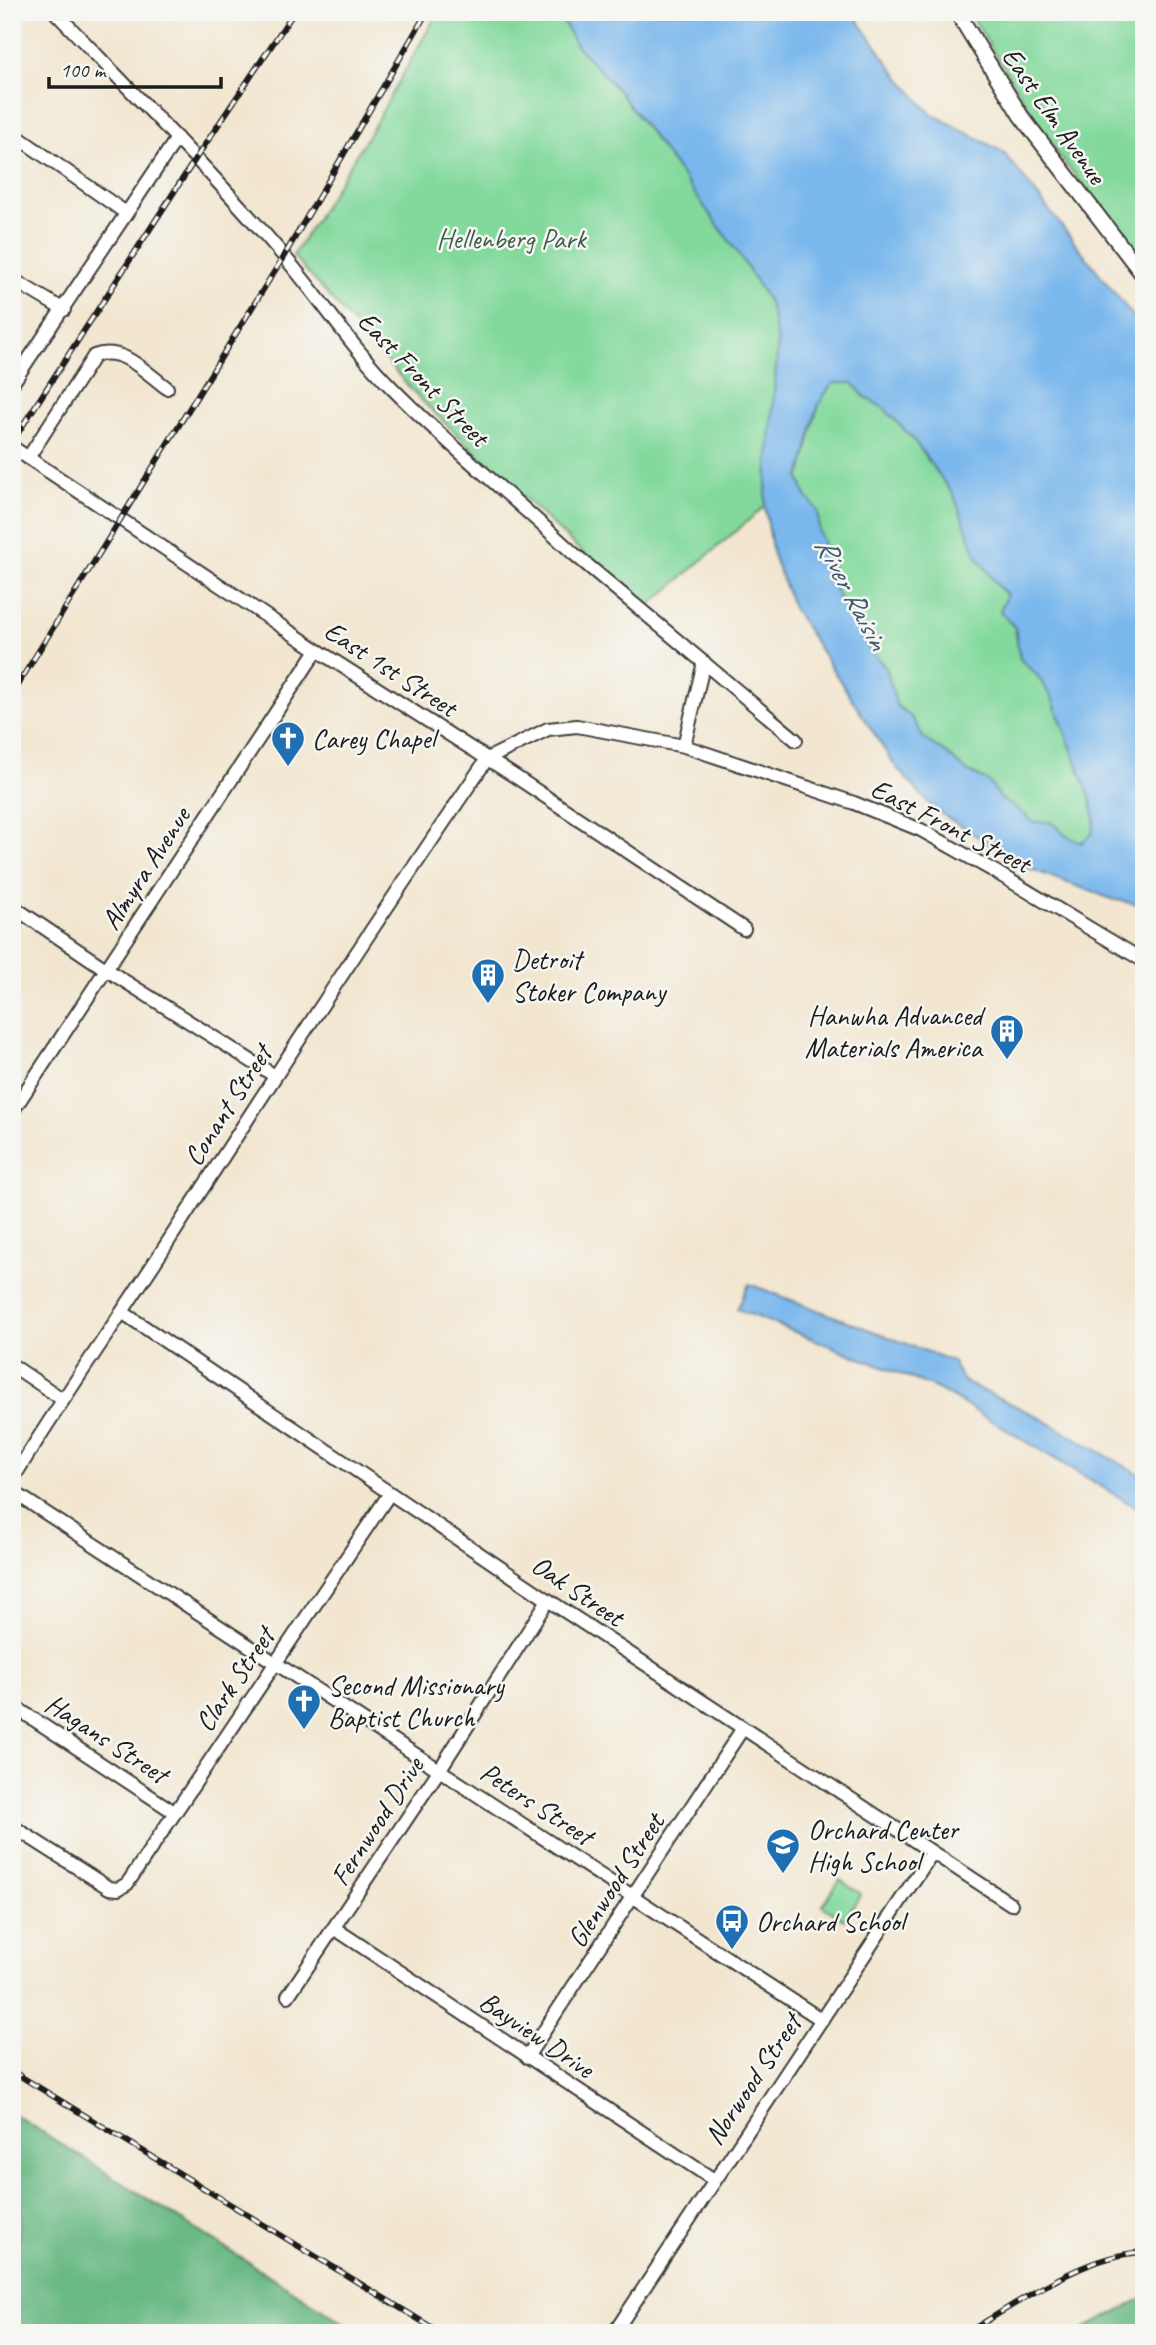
<svg xmlns="http://www.w3.org/2000/svg" width="1156" height="2345" viewBox="0 0 1156 2345" font-family="Caveat,sans-serif">
<rect width="100%" height="100%" fill="#f6f6f2"/>
<filter id="ink" filterUnits="userSpaceOnUse"><feTurbulence type="fractalNoise" baseFrequency=".0143" numOctaves="2"/><feDisplacementMap in="SourceGraphic" scale="14" xChannelSelector="R" yChannelSelector="G"/><feConvolveMatrix kernelMatrix="1 2 1 2 8 2 1 2 1" color-interpolation-filters="sRGB"/></filter>
<filter id="wash" filterUnits="userSpaceOnUse"><feTurbulence type="fractalNoise" baseFrequency=".00686" numOctaves="4" result="noise"/><feDisplacementMap in="SourceGraphic" scale="28" xChannelSelector="R" yChannelSelector="G"/><feGaussianBlur stdDeviation="1.57" result="paint"/><feColorMatrix in="noise" values="0 0 0 0 0 0 0 0 0 0 0 0 0 0 0 0 0 1.4 0 .05"/><feComposite in="paint" operator="in"/></filter>
<g filter="url(#wash)">
<rect width="100%" height="100%" fill="#f2e6d0"/>
<path fill="#83d99c" stroke="#507a5c" stroke-width="2" d="M438,12H558L576,45L617,89L677,169L738,253L769,302L778,343L765,506L649,606L575,546L419,398L293,256L371,131Z
M969,12H1144V257L1058,155Z
M834,383H853L864,396L885,409L913,439L955,496L977,556L996,584L1007,595L1000,611L1015,628L1020,659L1037,675L1052,698L1090,797L1095,819L1092,834L1080,843L1066,836L1051,822H1033L1014,806L1001,799L989,782L965,770L946,753L924,739L912,718L896,705L886,668L869,649L836,592L831,564L819,531L818,511L806,496L799,478C812,448 809,406 834,383Z
M840,1880L861,1894L844,1920L822,1906Z"/>
<path fill="#6ab984" stroke="#436a50" stroke-width="2" d="M12,2113L360,2333H12V2298L22,2199L12,2192Z
M1144,2297V2333H1077Z"/>
<path fill="#79b7ec" stroke="#4a6a84" stroke-width="2" fill-rule="evenodd" d="M558,12H852L894,71L930,113L1003,152L1144,330V906L1112,899L1025,867L934,809L895,766L793,608L773,555L765,506L778,343L769,302L738,253L677,169L617,89L576,45ZM834,383H853L864,396L885,409L913,439L954,496L977,556L996,584L1007,594L1000,611L1015,628L1020,659L1037,675L1052,698L1090,797L1095,819L1092,834L1081,843L1066,836L1051,822H1033L1014,806L1001,799L989,782L965,770L946,753L924,739L912,718L896,705L886,668L869,649L836,592L831,564L819,531L818,511L806,496L799,478C812,448 809,405 834,383Z
M749,1284L952,1361L964,1382L1033,1414L1144,1477V1512L938,1389L737,1309Z"/>
</g>
<g filter="url(#ink)">
<g fill="none" stroke-linecap="round" stroke-linejoin="round">
<g stroke="#3c3a37" stroke-width="16">
<path id="minor" d="M55,12C134,94 214,174 288,261C323,302 353,349 392,388C449,446 513,497 573,553L796,740
M12,18L16,12
M12,133L126,213
M12,279L64,310
M12,384L177,138
M12,447L317,650L519,779L744,929
M28,458L94,356C122,345 145,372 167,388
M684,746L704,662
M12,906L107,970L275,1076
M12,1112L317,650
M122,1312L548,1600L1011,1904
M12,1365L62,1399
M12,1480C61,1400 115,1324 166,1245C271,1082 377,919 487,759L548,729L577,726L684,746L854,803L921,830L994,871L1144,961
M12,1491L822,2020
M12,1705L174,1812
M12,1826L109,1888L118,1889L127,1884L390,1493
M334,1928L714,2180
M288,1996L440,1769L548,1600
M527,2057L743,1728
M614,2333L932,1853"/>
</g>
<g stroke="#3c3a37" stroke-width="18">
<path id="major" d="M957,12L1021,116L1144,276"/>
</g>
<use href="#minor" stroke="#fff" stroke-width="12"/>
<use href="#major" stroke="#fff" stroke-width="14"/>
<g stroke="#1c1c1c" stroke-width="6">
<path id="rail" d="M12,442L196,158L294,12
M12,694L284,256L427,12
M12,2071L441,2333
M966,2333C1019,2303 1082,2255 1144,2252"/>
</g>
<use href="#rail" stroke="#f6f6f2" stroke-width="3.5" stroke-dasharray="10" stroke-linecap="butt"/>
</g>
</g>
<defs>
<g id="church-pin" transform="scale(1.75)"><path d="M0 17L-7.5 6A9.5 9.5 0 1 1 7.5 6Z" fill="#1f6fb2" stroke="#f6f6f2"/><path d="M-1.2-6h2.4v3.5h3.3v2.4h-3.3V6h-2.4V-.1h-3.3v-2.4h3.3Z" fill="#fff"/></g>
<g id="building-pin" transform="scale(1.75)"><path d="M0 17L-7.5 6A9.5 9.5 0 1 1 7.5 6Z" fill="#1f6fb2" stroke="#f6f6f2"/><path d="M-4-6H4V6H1V3H-1V6H-4ZM-2.5-4.3h1.7v1.8h-1.7ZM.8-4.3h1.7v1.8H.8ZM-2.5-1h1.7V.8h-1.7ZM.8-1h1.7V.8H.8Z" fill="#fff"/></g>
<g id="school-pin" transform="scale(1.75)"><path d="M0 17L-7.5 6A9.5 9.5 0 1 1 7.5 6Z" fill="#1f6fb2" stroke="#f6f6f2"/><path d="M0-5L7-2L0 1L-7-2ZM-4 1L0 2.5L4 1V4Q0 6-4 4Z" fill="#fff"/></g>
<g id="bus-pin" transform="scale(1.75)"><path d="M0 17L-7.5 6A9.5 9.5 0 1 1 7.5 6Z" fill="#1f6fb2" stroke="#f6f6f2"/><path d="M-5-6H5V4H4V6H2V4H-2V6H-4V4H-5ZM-3.5-4V0h7V-4ZM-3.5 1.2v1.5H-2V1.2ZM2 1.2v1.5H3.5V1.2Z" fill="#fff"/></g>
</defs>
<g fill-rule="evenodd">
<use href="#church-pin" x="288" y="738"/>
<use href="#building-pin" x="488" y="975"/>
<use href="#building-pin" x="1007" y="1031"/>
<use href="#church-pin" x="304" y="1701"/>
<use href="#school-pin" x="783" y="1845"/>
<use href="#bus-pin" x="732" y="1921"/>
</g>
<g text-anchor="middle" stroke-width="5" stroke-linejoin="round" paint-order="stroke">
<g font-size="28" fill="#1c1c1c" stroke="#f6f6f2">
<text transform="translate(1055 115) rotate(55)" y="10">East Elm Avenue</text>
<text transform="translate(424 378) rotate(46)" y="10">East Front Street</text>
<text transform="translate(391 668) rotate(33)" y="10">East 1st Street</text>
<text transform="translate(951 825) rotate(27)" y="10">East Front Street</text>
<text transform="translate(145 868) rotate(-57)" y="10">Almyra Avenue</text>
<text transform="translate(227 1105) rotate(-57)" y="10">Conant Street</text>
<text transform="translate(578 1590) rotate(34)" y="10">Oak Street</text>
<text transform="translate(234 1679) rotate(-56)" y="10">Clark Street</text>
<text transform="translate(107 1738) rotate(33)" y="10">Hagans Street</text>
<text transform="translate(537 1803) rotate(33)" y="10">Peters Street</text>
<text transform="translate(376 1821) rotate(-57)" y="10">Fernwood Drive</text>
<text transform="translate(615 1880) rotate(-57)" y="10">Glenwood Street</text>
<text transform="translate(537 2034) rotate(34)" y="10">Bayview Drive</text>
<text transform="translate(752 2079) rotate(-56)" y="10">Norwood Street</text>
</g>
<g font-size="28" fill="#405e49" stroke="#f6f6f2">
<text x="511" y="248">Hellenberg Park</text>
</g>
<g font-size="28" fill="#1c1c1c" stroke="#f6f6f2" text-anchor="start">
<text x="312" y="748">Carey Chapel</text>
<text x="512" y="969">Detroit<tspan x="512" dy="32">Stoker Company</tspan></text>
<text x="982" y="1025" text-anchor="end">Hanwha Advanced<tspan x="982" dy="32">Materials America</tspan></text>
<text x="328" y="1695">Second Missionary<tspan x="328" dy="32">Baptist Church</tspan></text>
<text x="808" y="1839">Orchard Center<tspan x="808" dy="32">High School</tspan></text>
<text x="756" y="1931">Orchard School</text>
</g>
<g font-size="30" font-style="italic" fill="#415a6f" stroke="#f6f6f2">
<text transform="translate(852 593) rotate(62)" y="10">River Raisin</text>
</g>
</g>
<rect width="1156" height="2345" fill="none" stroke="#f6f6f2" stroke-width="42"/>
<path d="M49 77v10h172v-10" fill="none" stroke="#1c1c1c" stroke-width="3.5"/>
<text x="60" y="77" font-size="21" fill="#1c1c1c" stroke="#f6f6f2" stroke-width="5" paint-order="stroke">100 m</text>
</svg>
